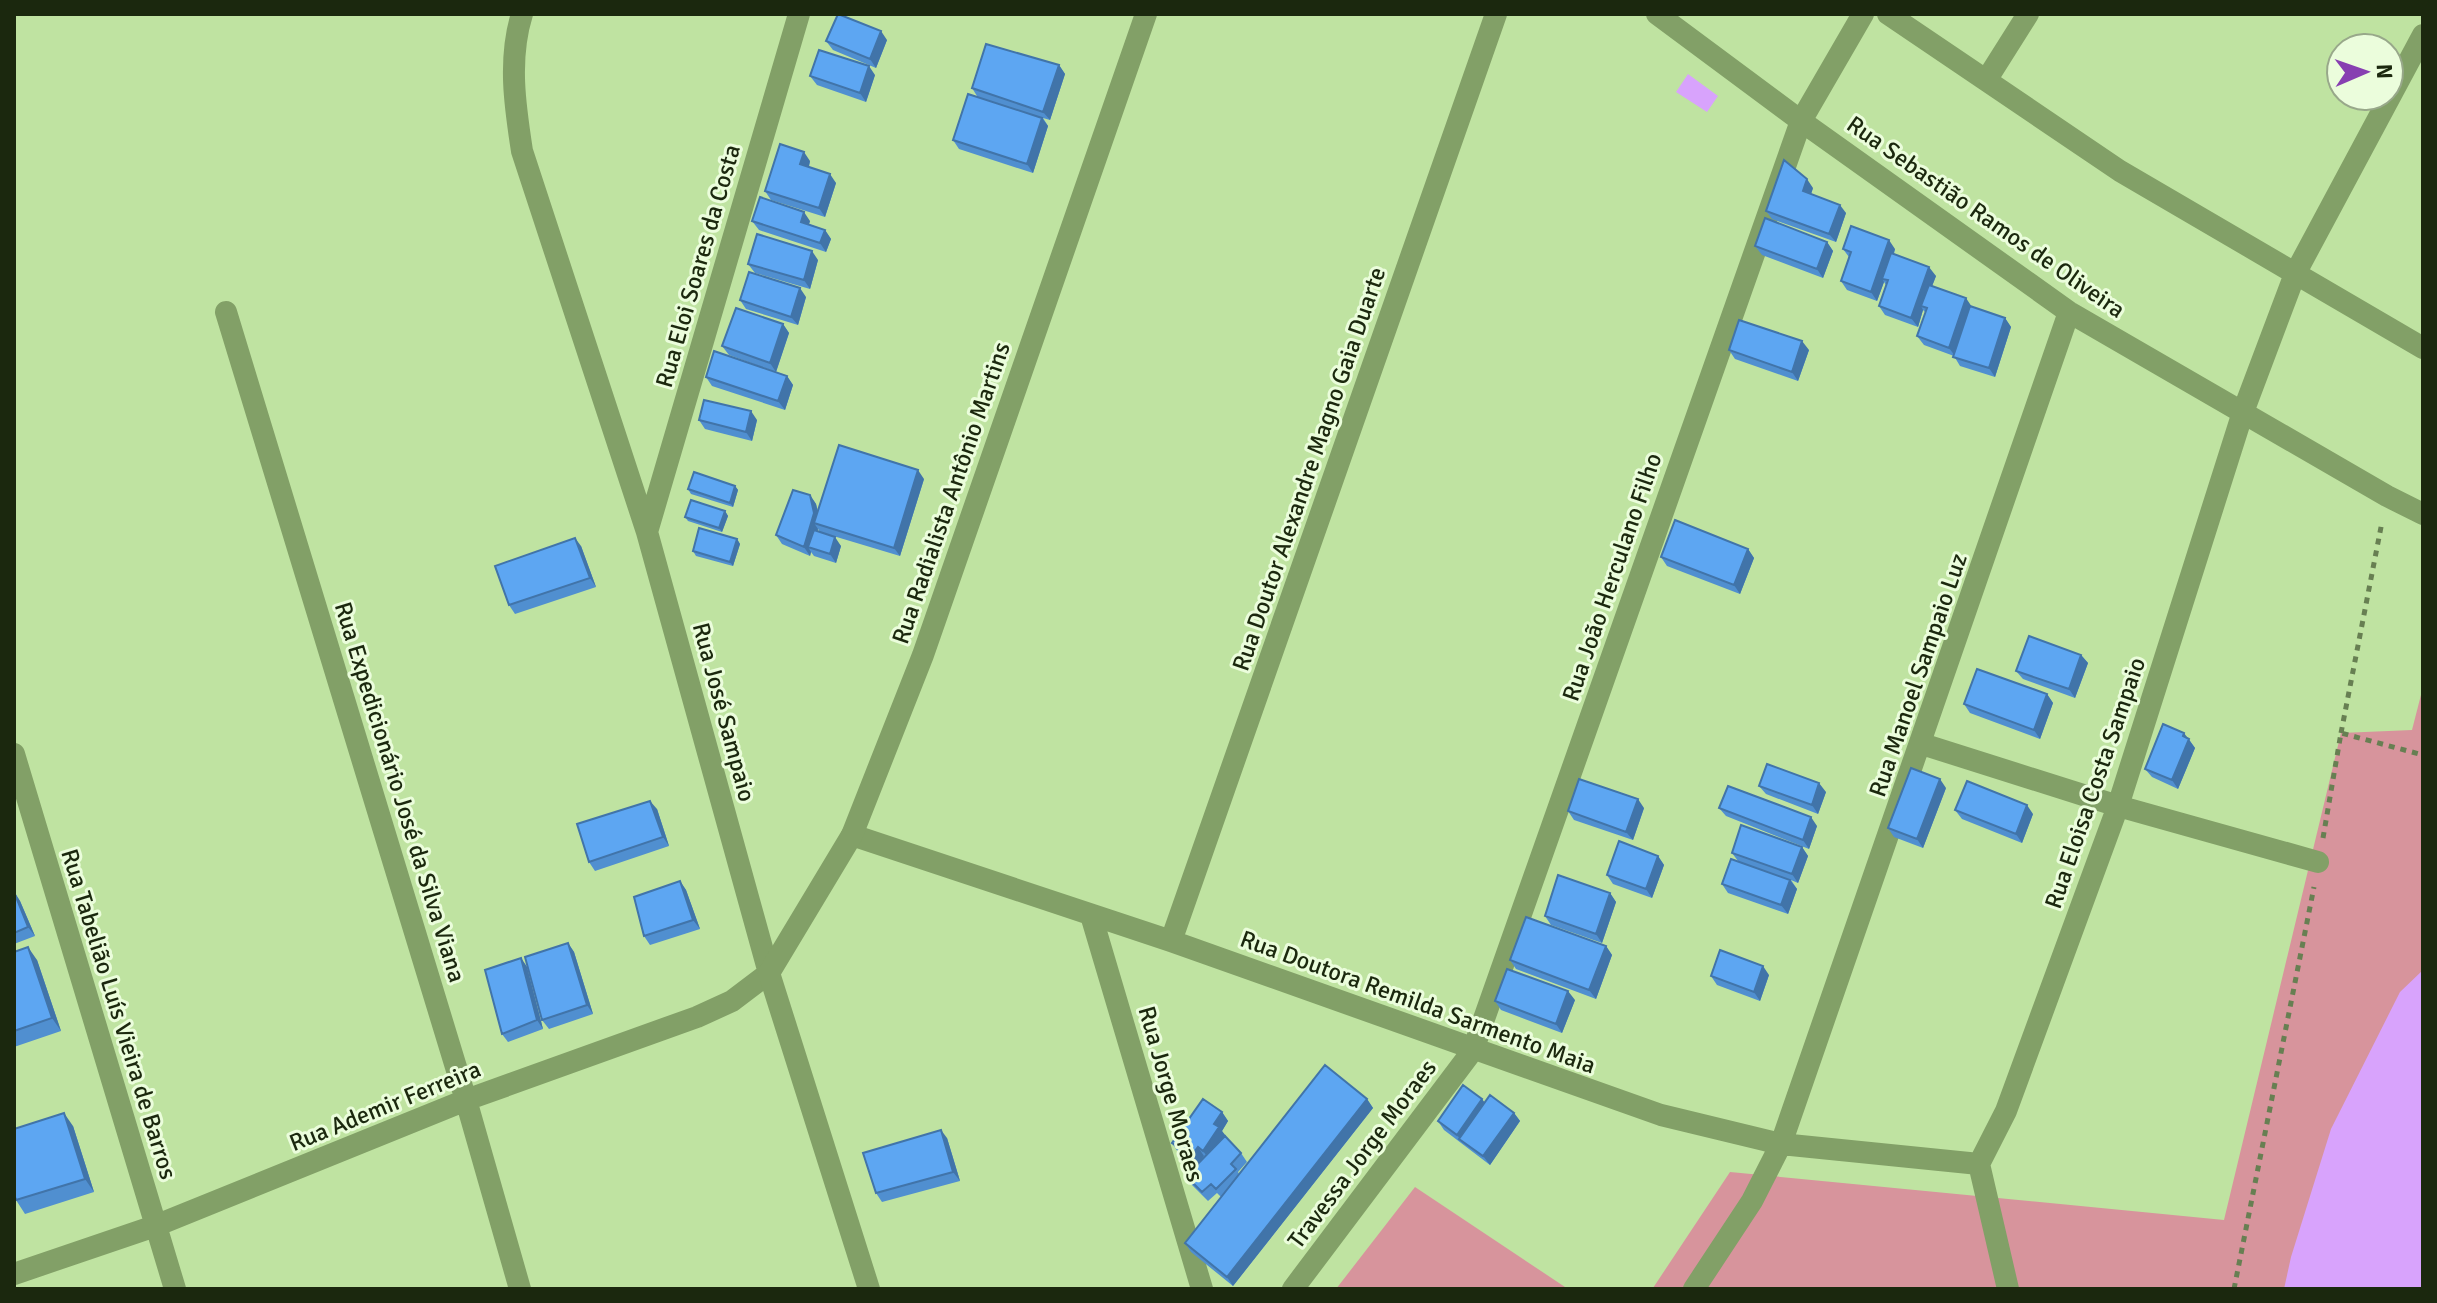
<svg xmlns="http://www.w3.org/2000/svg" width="2437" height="1303" viewBox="0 0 2437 1303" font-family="Signika,sans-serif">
<rect width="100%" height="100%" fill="#bfe3a1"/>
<path fill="#d7949c" d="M2423,687V1289H1639L1653,1288L1730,1172L2224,1220L2341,733L2412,730Z
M1415,1187L1568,1289H1336Z"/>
<path fill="#d8a3fc" d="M1688,74L1718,96L1707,112L1676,92Z
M2423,970V1289H2284L2291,1257L2331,1129L2400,992Z"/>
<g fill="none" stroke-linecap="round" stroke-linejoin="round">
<path stroke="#677f52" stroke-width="5" stroke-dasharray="6 6" stroke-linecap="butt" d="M2341,733L2382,522
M2323,838L2341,733L2423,755
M2234,1289L2314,887"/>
<path stroke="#82a067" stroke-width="22" d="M1657,14L1801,121L2069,312L2387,496L2423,514
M1888,14L2120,171L2423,348
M1987,79L2028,14
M226,312L466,1100L520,1289
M647,532L799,14
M1922,744L2118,806L2318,862
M14,754L175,1289
M852,835L1171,941L1661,1115L1781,1144L1979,1164
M1091,915L1202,1289
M1171,941L1496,14
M1979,1164L2006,1111L2118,806L2243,412L2295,274L2423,35
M1979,1164L2008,1289
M14,1274L155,1226L466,1100L697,1017L732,1001L769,973L647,532L522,151C515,106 508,59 522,14
M1293,1289L1473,1050L1801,121L1863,14
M1694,1289L1752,1201L1781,1144L2069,312"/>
<path stroke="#82a067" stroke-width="22" d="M869,1289L769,973L852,835L923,655L1146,14"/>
</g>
<path fill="#508fd0" d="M887,40L876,68L833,50L826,41Z
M1059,65L1065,74L1050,120L1043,118L1048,126L1033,173L959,149L953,140L977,96L972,88Z
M875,75L866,102L817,85L810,76Z
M810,161L809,167L836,183L825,217L771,200L765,191Z
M1813,188L1811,194L1846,213L1836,242L1772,219L1766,211Z
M752,221H810L809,224L825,230L831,239L826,252L759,230Z
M1827,242L1833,251L1823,278L1762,255L1755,246Z
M1843,249H1895L1894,254L1936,276L1932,286L1972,307L2005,318L2011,327L1995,377L1960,366L1954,356L1924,345L1917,336L1926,313L1923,310L1918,327L1885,315L1879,306L1886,285L1884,282L1877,301L1847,290L1841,281L1849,257Z
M818,260L810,289L755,273L748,264Z
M806,297L798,325L746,309L740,300Z
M783,324L789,333L776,372L729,355L722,346Z
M1729,350H1809L1798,381L1735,359Z
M787,376L793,385L785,410L712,386L706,377Z
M699,420H757L752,441L705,429Z
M924,479L900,556L820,532L818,529L817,531L841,546L836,563L814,556L811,552L810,556L782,544L776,535L810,495L816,504L818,511Z
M735,486L738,490L733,507L691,494L688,489Z
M725,511L728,516L722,532L688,521L685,517Z
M737,539L740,544L733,566L696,556L693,551Z
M581,546L596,587L515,614L509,605Z
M1748,549L1754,558L1740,594L1667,566L1661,557Z
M2081,655L2088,663L2075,698L2023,679L2016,671Z
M2047,694L2053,703L2040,739L1970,713L1964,704Z
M2188,738L2195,748L2178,789L2152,777L2145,769Z
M1759,786L1826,792L1818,814L1766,794Z
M1946,788L1923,848L1894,837L1888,828Z
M1644,808L1633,840L1574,820L1568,811Z
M1719,808L1817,826L1809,849L1726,816Z
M657,809L669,846L595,871L589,862Z
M1955,810L2033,814L2022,843L1962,819Z
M1802,847L1808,856L1798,883L1791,880L1797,889L1788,914L1728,893L1722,884L1738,861L1732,853Z
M1658,856L1664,865L1652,898L1613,884L1607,875Z
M680,881L686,890L700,929L650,945L644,936Z
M14,891L20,901L35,936L14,944Z
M1610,893L1616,902L1602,943L1551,925L1545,916Z
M568,943L574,952L593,1014L549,1029L542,1020Z
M1606,946L1612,955L1596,999L1516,969L1510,960Z
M14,952L37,960L61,1031L14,1047Z
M521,958L527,967L543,1029L508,1042L502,1034Z
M1769,975L1760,1001L1717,985L1711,976Z
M1575,1000L1562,1033L1501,1010L1495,1001Z
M1367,1099L1373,1108L1233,1286L1191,1252L1185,1243L1221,1197L1217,1193L1208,1201L1192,1185L1186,1176L1196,1165L1178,1152L1172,1143L1222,1112L1228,1121L1222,1131L1225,1137L1241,1153L1247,1162L1238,1172L1239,1174Z
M1485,1103L1514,1113L1520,1121L1490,1165L1444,1130L1438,1121Z
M73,1126L94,1192L25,1214L16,1200Z
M947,1138L960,1181L882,1202L876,1193Z"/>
<path fill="#4174a9" d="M881,31L887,40L876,68L870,59Z
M1059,65L1065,74L1050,120L1043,112Z
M869,66L875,75L866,102L860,93Z
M1042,118L1048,126L1033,173L1027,164Z
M804,152L810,161L807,173L800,164Z
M830,174L836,183L825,217L819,208Z
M1807,179L1813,188L1809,200L1803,191Z
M1840,205L1846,213L1836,242L1829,234Z
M804,212L810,221L807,230L801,222Z
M825,230L831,239L826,252L820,243Z
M1889,240L1895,249L1885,279H1882L1884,282L1877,301L1871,292Z
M1827,242L1833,251L1823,278L1817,269Z
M812,251L818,260L810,289L804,280Z
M1929,267L1936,276L1924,307L1921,306L1923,310L1918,327L1911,318Z
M800,288L806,297L798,325L791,317Z
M1966,298L1972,307L1955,356L1949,348Z
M2005,318L2011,327L1995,377L1989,368Z
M783,324L789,333L776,372L770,363Z
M1802,341L1809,350L1798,381L1792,372Z
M787,376L793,385L785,410L778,401Z
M751,411L757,420L752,441L746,432Z
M918,470L924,479L900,556L894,548Z
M735,486L738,490L733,507L730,503Z
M810,495L816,504L820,522L814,523L818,529L812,548L808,547L811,552L810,556L804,547Z
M725,511L728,516L722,532L719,528Z
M835,537L841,546L836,563L830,554Z
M575,538L581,546L596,587L590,578Z
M737,539L740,544L733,566L730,562Z
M1748,549L1754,558L1740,594L1734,585Z
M2081,655L2088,663L2075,698L2069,689Z
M2047,694L2053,703L2040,739L2034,730Z
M2184,733L2195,748L2178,789L2172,780Z
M1940,779L1946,788L1923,848L1917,839Z
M1819,783L1826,792L1818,814L1812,805Z
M1638,799L1644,808L1633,840L1626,832Z
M650,801L657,809L669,846L663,837Z
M2027,805L2033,814L2022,843L2016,834Z
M1811,817L1817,826L1809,849L1803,840Z
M1802,847L1808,856L1798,883L1792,874Z
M1658,856L1664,865L1652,898L1646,889Z
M1790,880L1797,889L1788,914L1781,905Z
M680,881L686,890L700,929L693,920Z
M14,892L20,901L35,936L28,927Z
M1610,893L1616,902L1602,943L1596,934Z
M568,943L574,952L593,1014L587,1005Z
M1606,946L1612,955L1596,999L1589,990Z
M28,947L37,960L61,1031L52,1018Z
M521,958L527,967L543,1029L537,1020Z
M1763,966L1769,975L1760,1001L1754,992Z
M1568,991L1575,1000L1562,1033L1556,1024Z
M1367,1099L1373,1108L1233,1286L1227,1277Z
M1482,1099L1489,1108L1460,1139L1457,1135Z
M1222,1112L1228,1121L1222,1131L1226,1136L1209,1159L1203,1151L1214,1124Z
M64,1113L73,1126L94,1192L85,1179Z
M1514,1113L1520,1121L1490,1165L1483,1156Z
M941,1130L947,1138L960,1181L953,1172Z
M1198,1147L1204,1156L1197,1165L1191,1156Z"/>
<path fill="#5da6f2" stroke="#4174a9" stroke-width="2" d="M838,14L881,31L870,59L826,41Z
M986,44L1059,65L1043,112L972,88Z
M819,50L869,66L860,93L810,76Z
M968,94L1042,118L1027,164L953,140Z
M780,144L804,152L800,164L830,174L819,208L765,191Z
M1784,160L1807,179L1803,191L1840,205L1829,234L1766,211Z
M760,197L804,212L801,222L825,230L820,243L752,221Z
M1765,218L1827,242L1817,269L1755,246Z
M1851,226L1889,240L1871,292L1841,281L1851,252L1843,249Z
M757,234L812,251L804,280L748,264Z
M1891,253L1929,267L1911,318L1879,306L1888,280L1882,279Z
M749,272L800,288L791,317L740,300Z
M1929,285L1966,298L1949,348L1917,336L1927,308L1921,306Z
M1970,306L2005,318L1989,368L1953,357Z
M736,308L783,324L770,363L722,346Z
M1739,320L1802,341L1792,372L1729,350Z
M714,351L787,376L778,401L706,377Z
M704,400L751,411L746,432L699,420Z
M839,445L918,470L894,548L814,523Z
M694,472L735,486L730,503L688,489Z
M793,490L810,495L814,513L804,547L776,535Z
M691,500L725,511L719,528L685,517Z
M1675,520L1748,549L1734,585L1661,557Z
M699,528L737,539L730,562L693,551Z
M814,530L835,537L830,554L808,547Z
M575,538L590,578L509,605L495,566Z
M2029,636L2081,655L2069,689L2016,671Z
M1977,669L2047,694L2034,730L1964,704Z
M2163,724L2184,733L2183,736L2189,739L2172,780L2145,769Z
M1767,764L1819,783L1812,805L1759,786Z
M1911,768L1940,779L1917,839L1888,828Z
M1579,779L1638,799L1626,832L1568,811Z
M1967,781L2027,805L2016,834L1955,810Z
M1728,786L1811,817L1803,840L1719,808Z
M650,801L663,837L589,862L577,824Z
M1741,825L1802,847L1792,874L1732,853Z
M1619,841L1658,856L1646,889L1607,875Z
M1731,859L1790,880L1781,905L1722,884Z
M1558,875L1610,893L1596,934L1545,916Z
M680,881L693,920L644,936L634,897Z
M14,892L28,927L14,933Z
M1526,917L1606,946L1589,990L1510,960Z
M568,943L587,1005L542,1020L525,957Z
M28,947L52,1018L14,1031V952Z
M1720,950L1763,966L1754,992L1711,976Z
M521,958L537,1020L502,1034L485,970Z
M1507,969L1568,991L1556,1024L1495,1001Z
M1325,1065L1367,1099L1227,1277L1185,1243Z
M1463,1085L1482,1099L1457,1135L1438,1121Z
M1490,1095L1514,1113L1483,1156L1459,1139Z
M1203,1099L1222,1112L1214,1124L1219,1127L1203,1151L1198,1147L1191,1156L1172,1143Z
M64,1113L85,1179L16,1200L14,1194V1129Z
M941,1130L953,1172L876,1193L863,1153Z
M1225,1136L1241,1153L1231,1164L1236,1169L1216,1189L1211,1184L1202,1192L1186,1176Z"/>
<g text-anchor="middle" stroke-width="6" stroke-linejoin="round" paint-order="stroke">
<g font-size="24" fill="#1b280e" stroke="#ebfddc">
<text transform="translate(1986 217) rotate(35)" y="8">Rua Sebastião Ramos de Oliveira</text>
<text transform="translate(698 266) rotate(-74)" y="8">Rua Eloi Soares da Costa</text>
<text transform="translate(1309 469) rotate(-71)" y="8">Rua Doutor Alexandre Magno Gaia Duarte</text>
<text transform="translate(951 493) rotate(-71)" y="8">Rua Radialista Antônio Martins</text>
<text transform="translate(1612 577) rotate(-71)" y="8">Rua João Herculano Filho</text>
<text transform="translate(1918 675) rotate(-71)" y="8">Rua Manoel Sampaio Luz</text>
<text transform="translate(724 712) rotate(75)" y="8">Rua José Sampaio</text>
<text transform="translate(2095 783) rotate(-71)" y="8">Rua Eloisa Costa Sampaio</text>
<text transform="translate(400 792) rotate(73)" y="8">Rua Expedicionário José da Silva Viana</text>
<text transform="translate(1418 1002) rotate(20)" y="8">Rua Doutora Remilda Sarmento Maia</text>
<text transform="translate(119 1014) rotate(73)" y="8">Rua Tabelião Luís Vieira de Barros</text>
<text transform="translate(1171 1094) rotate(74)" y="8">Rua Jorge Moraes</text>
<text transform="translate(385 1106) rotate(-22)" y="8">Rua Ademir Ferreira</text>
<text transform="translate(1362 1154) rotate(-53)" y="8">Travessa Jorge Moraes</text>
</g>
</g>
<rect width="2437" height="1303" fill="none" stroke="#1b280e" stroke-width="32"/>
<g transform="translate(2365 72) rotate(88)"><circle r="38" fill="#ebfddc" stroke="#98a88a" stroke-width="2"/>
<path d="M0-6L14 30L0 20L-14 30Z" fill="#873fb1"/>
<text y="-12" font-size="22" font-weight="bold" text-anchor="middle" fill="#1b280e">N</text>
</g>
</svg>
